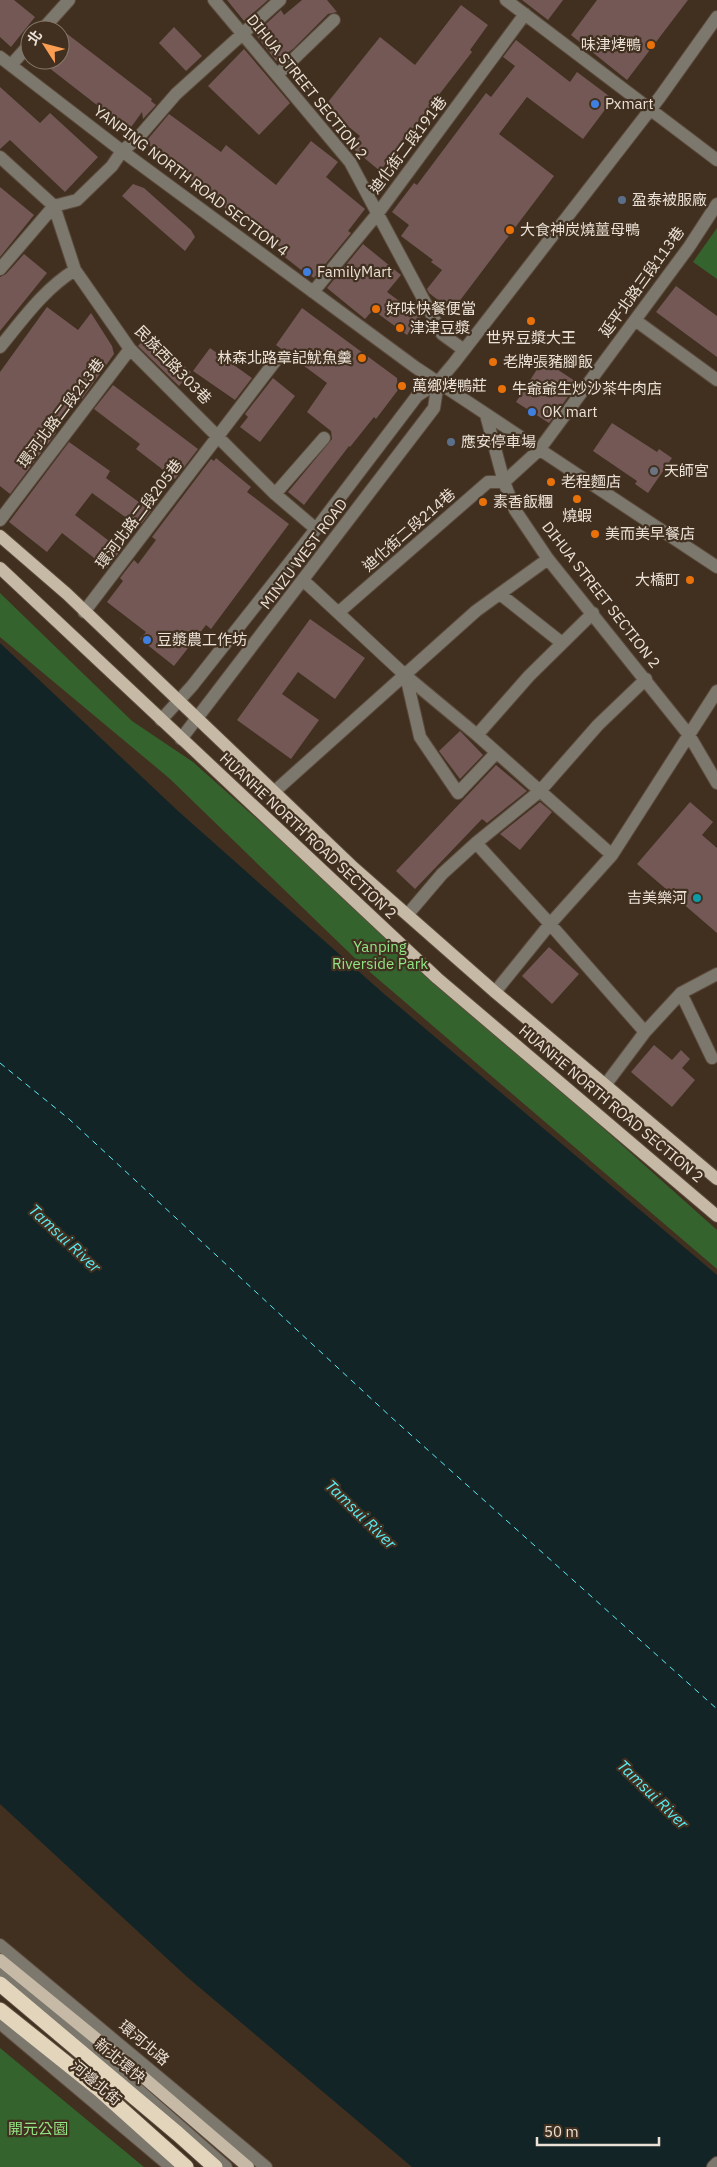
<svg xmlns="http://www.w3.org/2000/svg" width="717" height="2167" viewBox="0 0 717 2167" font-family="'IBM Plex Sans','Noto Sans TC',sans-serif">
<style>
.green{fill:#35632d}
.water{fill:#122426}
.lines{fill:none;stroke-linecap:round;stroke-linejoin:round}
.ferry{stroke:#5aebf4;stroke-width:1;stroke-dasharray:6 5;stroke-linecap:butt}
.building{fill:#735856}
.minor-casing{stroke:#5c4c3d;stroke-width:14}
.major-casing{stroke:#5c4c3d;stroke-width:14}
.highway-casing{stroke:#5c4c3d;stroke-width:17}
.minor{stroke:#7d786e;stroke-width:12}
.major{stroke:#c6baa6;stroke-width:12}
.highway{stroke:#e2d5bc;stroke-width:15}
.food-dot{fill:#e8710a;stroke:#413020;stroke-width:2}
.shop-dot{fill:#3f7fe0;stroke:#413020;stroke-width:2}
.service-dot{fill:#5c6f8a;stroke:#413020;stroke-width:2}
.worship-dot{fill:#6b7280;stroke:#413020;stroke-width:2}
.culture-dot{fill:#0f9aa8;stroke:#413020;stroke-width:2}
.labels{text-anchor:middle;stroke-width:4.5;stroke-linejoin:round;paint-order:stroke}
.poi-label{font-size:15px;fill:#ebe1d6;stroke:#413020;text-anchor:start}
.street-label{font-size:15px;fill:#ebe1d6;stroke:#413020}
.park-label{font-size:15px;fill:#92e584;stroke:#413020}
.water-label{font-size:16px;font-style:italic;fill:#5aebf4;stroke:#413020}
</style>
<rect width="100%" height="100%" fill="#413020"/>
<path class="green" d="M 717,228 L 717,279 L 693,262 Z
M 0,593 L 132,721 L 193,762 L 717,1230 L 717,1269 L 364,967 L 169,778 L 0,637 Z
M 0,2048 L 144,2167 L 0,2167 Z"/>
<path class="water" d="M 0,643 L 178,811 L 383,993 L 717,1275 L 717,2167 L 412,2167 L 186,1976 L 0,1804 Z"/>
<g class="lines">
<path class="ferry" d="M 0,1063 L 69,1119 L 391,1417 L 717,1709"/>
</g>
<path class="building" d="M 0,0 L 14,0 L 35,17 L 11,47 L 0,37 Z
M 227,0 L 268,0 L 244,21 Z
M 302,0 L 327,0 L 337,12 L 328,14 L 293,49 L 276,61 L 255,34 L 281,10 L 284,15 Z
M 522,0 L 563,0 L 548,20 Z
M 597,0 L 688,0 L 627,80 L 571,35 Z
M 461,5 L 488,25 L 470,50 L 472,52 L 380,171 L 351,147 L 360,136 L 324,107 L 380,37 L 415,65 Z
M 174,27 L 202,56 L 186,71 L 159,43 Z
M 66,33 L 152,99 L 151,101 L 156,105 L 143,119 L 142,112 L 129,130 L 39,60 L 60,60 L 60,40 Z
M 516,40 L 570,82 L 577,72 L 613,99 L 583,139 L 527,97 L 499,134 L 554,176 L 452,311 L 429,293 L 427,289 L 442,270 L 431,262 L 433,260 L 401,236 L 409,225 L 392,212 L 414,183 L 417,185 L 486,93 L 491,97 L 515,66 L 503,57 Z
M 244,49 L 290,103 L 259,135 L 208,86 Z
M 0,87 L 40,123 L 50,113 L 98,157 L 65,192 L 10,140 L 0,149 Z
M 169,114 L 221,152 L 226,145 L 276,185 L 311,141 L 338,162 L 326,177 L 365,209 L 348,231 L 351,233 L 314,278 L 311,276 L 310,277 L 277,251 L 280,247 L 242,216 L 240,220 L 149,145 L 148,139 Z
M 133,184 L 144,188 L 191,230 L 195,237 L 185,251 L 122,196 Z
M 0,187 L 34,215 L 0,257 Z
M 363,244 L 401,275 L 387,292 L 421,317 L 407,335 L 373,310 L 365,319 L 327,288 Z
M 24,254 L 47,273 L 0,331 L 0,277 L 6,274 Z
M 676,286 L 717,316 L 717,357 L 656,312 Z
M 47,307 L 78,330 L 91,313 L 112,346 L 114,354 L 82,399 L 79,398 L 53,431 L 56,433 L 10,494 L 0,486 L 0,372 Z
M 302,308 L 397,378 L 398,390 L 376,419 L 374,417 L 350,447 L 349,446 L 304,505 L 288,492 L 332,439 L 331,431 L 307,412 L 327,383 L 276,345 Z
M 148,334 L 191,372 L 179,386 L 138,346 Z
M 210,348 L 252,378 L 235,400 L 193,371 Z
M 543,360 L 578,383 L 549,423 L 516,402 Z
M 273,378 L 295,396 L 260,442 L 240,427 L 248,417 L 245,414 Z
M 113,385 L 198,449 L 175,479 L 136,449 L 140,444 L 94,409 Z
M 612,423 L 657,452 L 659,449 L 672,458 L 648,493 L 635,484 L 637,481 L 593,451 Z
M 69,442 L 110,471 L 106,478 L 151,511 L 139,527 L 92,493 L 75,515 L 121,550 L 107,568 L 62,533 L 47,552 L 9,522 Z
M 216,458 L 251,487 L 247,492 L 289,524 L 211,629 L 206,625 L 174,666 L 140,639 L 146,632 L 107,602 L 123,581 L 120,578 L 134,560 L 138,564 L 156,540 L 152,537 L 211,459 L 214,461 Z
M 310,619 L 365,658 L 335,699 L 298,672 L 282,694 L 319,720 L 291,759 L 237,720 Z
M 460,731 L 483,755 L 460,779 L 439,751 Z
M 496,765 L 527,791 L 487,823 L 482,819 L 415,889 L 396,871 Z
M 540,802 L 552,812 L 520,850 L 500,834 Z
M 690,802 L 713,822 L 702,835 L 717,848 L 717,933 L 637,864 Z
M 549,947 L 579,974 L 552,1004 L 522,976 Z
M 654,1045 L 672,1060 L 681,1050 L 690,1059 L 682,1068 L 695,1080 L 672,1107 L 631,1072 Z"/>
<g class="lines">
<g class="minor-casing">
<path id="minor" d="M 214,0 L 350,162 L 442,334 L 464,350
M 506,0 L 717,160
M 42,30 L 69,0
M 0,57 L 122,151 L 415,367 L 717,567
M 11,65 L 30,44
M 277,75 L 334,20
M 0,157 L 54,206 L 75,270 L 130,349 L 275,494 L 316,529
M 0,269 L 54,206 L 77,200 L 112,166 L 122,151 L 137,139 L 176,94 L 280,0
M 313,292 L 378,213 L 525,14
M 635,320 L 717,380
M 0,347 C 23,319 44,289 75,270
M 486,415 L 504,482 L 515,510 L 548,559 L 689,735 L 717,783
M 275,494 L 324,438
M 0,520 L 130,349
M 304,581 L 406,676 L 477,735 L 612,855
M 500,594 L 562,643
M 84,612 L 276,360
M 339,612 L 488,482 L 504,482 L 539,450 L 689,247 L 717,204
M 406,676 L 420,737 L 458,793 L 496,753
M 161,720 L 192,686 L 316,529 L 417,396 L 438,382 L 454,363 L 660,97 L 717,17
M 477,735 L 529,676 L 593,613
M 181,739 L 434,408 L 438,382
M 275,791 L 476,611 L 548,559
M 408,914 L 442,874 L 476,843
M 495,992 L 550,924 L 612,855 L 717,691
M 681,993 L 712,1058
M 645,1032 L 550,924 L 476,843 L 540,791 L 598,725 L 646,679
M 606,1084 L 645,1032 L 681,993 L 717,974
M 0,1945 L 266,2167
M 0,1973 L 52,2014 L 226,2167
M 0,2023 L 171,2167
M 713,2167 L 717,2163"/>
</g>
<g class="major-casing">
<path id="major" d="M 0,536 L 67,594 L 354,868 L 495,992 L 717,1179
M 0,568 L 437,978 L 717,1216
M 0,1960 L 136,2071 L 248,2167"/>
</g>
<g class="highway-casing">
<path id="highway" d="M 0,1984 L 178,2134 L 215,2167
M 0,2010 L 100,2090 L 186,2167"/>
</g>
<use href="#minor" class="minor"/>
<use href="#major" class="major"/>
<use href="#highway" class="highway"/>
</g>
<g class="food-dot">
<circle cx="651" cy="45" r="5"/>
<circle cx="510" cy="230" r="5"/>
<circle cx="376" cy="309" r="5"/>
<circle cx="531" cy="321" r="5"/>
<circle cx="400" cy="328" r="5"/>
<circle cx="362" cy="358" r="5"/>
<circle cx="493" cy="362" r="5"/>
<circle cx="402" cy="386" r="5"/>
<circle cx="502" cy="389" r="5"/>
<circle cx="551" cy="482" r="5"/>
<circle cx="577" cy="499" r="5"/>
<circle cx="483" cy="502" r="5"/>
<circle cx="595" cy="534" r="5"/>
<circle cx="690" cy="580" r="5"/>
</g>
<g class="shop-dot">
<circle cx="595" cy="104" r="5"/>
<circle cx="307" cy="272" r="5"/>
<circle cx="532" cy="412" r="5"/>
<circle cx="147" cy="640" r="5"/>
</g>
<g class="service-dot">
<circle cx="622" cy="200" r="5"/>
<circle cx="451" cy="442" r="5"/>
</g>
<circle class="worship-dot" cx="654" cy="471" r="5"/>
<circle class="culture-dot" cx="697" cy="898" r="5"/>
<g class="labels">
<g class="poi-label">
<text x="641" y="50" text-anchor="end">味津烤鴨</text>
<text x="605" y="109">Pxmart</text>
<text x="632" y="205">盈泰被服廠</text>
<text x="520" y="235">大食神炭燒薑母鴨</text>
<text x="317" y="277">FamilyMart</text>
<text x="386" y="314">好味快餐便當</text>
<text x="410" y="333">津津豆漿</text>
<text x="531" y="343" text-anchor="middle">世界豆漿大王</text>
<text x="352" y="363" text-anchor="end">林森北路章記魷魚羹</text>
<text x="503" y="367">老牌張豬腳飯</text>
<text x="412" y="391">萬鄉烤鴨莊</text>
<text x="512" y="394">牛爺爺生炒沙茶牛肉店</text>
<text x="542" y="417">OK mart</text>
<text x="461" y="447">應安停車場</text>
<text x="664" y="476">天師宮</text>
<text x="561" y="487">老程麵店</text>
<text x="493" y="507">素香飯糰</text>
<text x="577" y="521" text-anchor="middle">燒蝦</text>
<text x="605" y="539">美而美早餐店</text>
<text x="680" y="585" text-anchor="end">大橋町</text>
<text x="157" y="645">豆漿農工作坊</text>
<text x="687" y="903" text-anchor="end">吉美樂河</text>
</g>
<g class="street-label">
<text transform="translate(307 87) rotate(51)" y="5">DIHUA STREET SECTION 2</text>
<text transform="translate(408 145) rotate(-53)" y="5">迪化街二段191巷</text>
<text transform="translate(191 181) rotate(37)" y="5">YANPING NORTH ROAD SECTION 4</text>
<text transform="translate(642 282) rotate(-54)" y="5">延平北路三段113巷</text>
<text transform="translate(173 365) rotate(46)" y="5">民族西路303巷</text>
<text transform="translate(61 413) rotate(-53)" y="5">環河北路二段213巷</text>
<text transform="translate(139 514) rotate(-53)" y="5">環河北路二段205巷</text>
<text transform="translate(409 530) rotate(-41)" y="5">迪化街二段214巷</text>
<text transform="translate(304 554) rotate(-53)" y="5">MINZU WEST ROAD</text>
<text transform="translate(601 595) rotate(52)" y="5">DIHUA STREET SECTION 2</text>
<text transform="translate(308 836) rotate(43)" y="5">HUANHE NORTH ROAD SECTION 2</text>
<text transform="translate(611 1104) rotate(40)" y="5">HUANHE NORTH ROAD SECTION 2</text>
<text transform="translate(144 2043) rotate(40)" y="5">環河北路</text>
<text transform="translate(120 2061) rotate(40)" y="5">新北環快</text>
<text transform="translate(96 2083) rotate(40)" y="5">河邊北街</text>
</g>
<g class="park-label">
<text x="380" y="952">Yanping<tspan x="380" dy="17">Riverside Park</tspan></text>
<text x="38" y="2134">開元公園</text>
</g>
<g class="water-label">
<text transform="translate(65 1238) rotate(43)" y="6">Tamsui River</text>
<text transform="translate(361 1514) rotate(44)" y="6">Tamsui River</text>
<text transform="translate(653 1794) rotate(44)" y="6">Tamsui River</text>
</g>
</g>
<g transform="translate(45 45) rotate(306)"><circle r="24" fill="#413020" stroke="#857769"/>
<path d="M0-4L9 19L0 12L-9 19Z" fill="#fb9e51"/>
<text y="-8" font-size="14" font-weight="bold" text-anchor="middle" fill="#ebe1d6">北</text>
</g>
<path d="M537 2137v8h122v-8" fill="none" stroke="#ebe1d6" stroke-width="2.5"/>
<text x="544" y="2137" font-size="15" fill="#ebe1d6" stroke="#413020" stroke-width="4" paint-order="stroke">50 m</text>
</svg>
